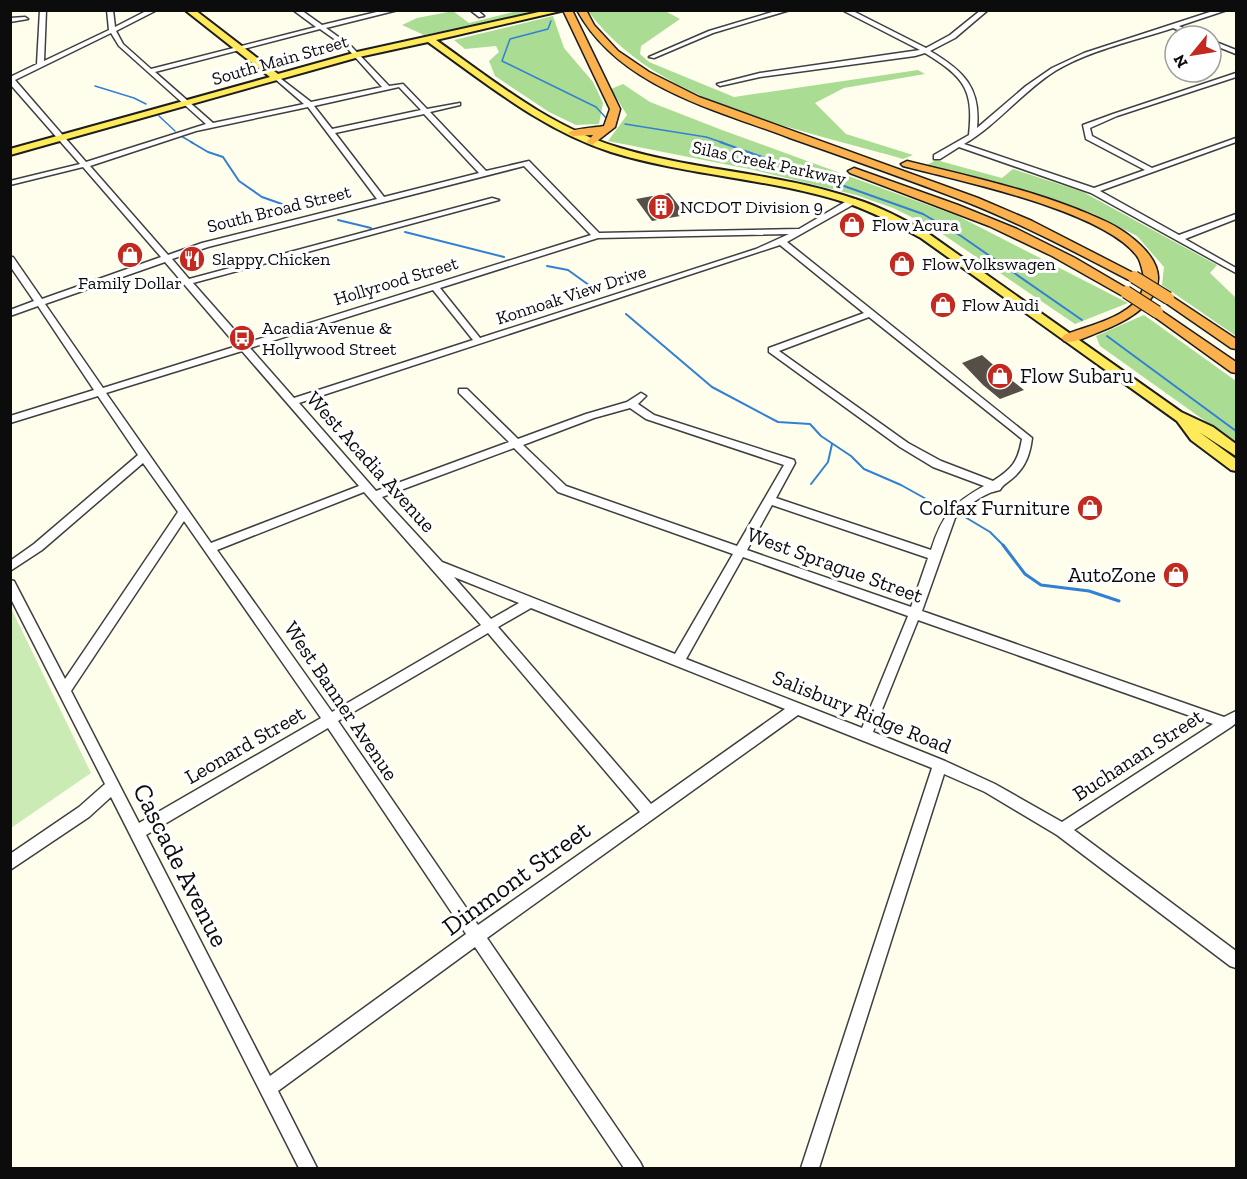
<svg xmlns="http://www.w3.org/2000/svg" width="1247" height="1179" viewBox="0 0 1247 1179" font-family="'Zilla Slab',serif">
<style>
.green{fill:#caebb4}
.forest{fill:#abdc93}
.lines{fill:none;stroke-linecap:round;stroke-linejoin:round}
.stream-far2{stroke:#3280d3;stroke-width:1.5}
.stream-far1{stroke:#3280d3;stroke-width:2}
.stream{stroke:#3280d3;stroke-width:3}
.building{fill:#564f48}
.minor-casing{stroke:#3f3f3f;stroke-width:3}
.major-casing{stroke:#1d1d1d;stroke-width:4}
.highway-casing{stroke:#1d1d1d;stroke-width:3}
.minor{fill:#fff;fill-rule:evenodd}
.major{fill:#ffea5c;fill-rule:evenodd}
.highway{fill:#fbb14e;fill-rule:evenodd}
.highway-bridge-casing{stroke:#1d1d1d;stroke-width:14;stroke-linecap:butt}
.highway-bridge{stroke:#fbb14e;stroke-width:12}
.labels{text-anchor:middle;stroke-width:6;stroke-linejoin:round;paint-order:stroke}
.far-street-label{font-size:18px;fill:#0c0c0c;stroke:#fff}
.far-poi-label{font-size:18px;fill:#0c0c0c;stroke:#fff;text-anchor:start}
.poi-label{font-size:21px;fill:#0c0c0c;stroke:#fff;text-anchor:end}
.street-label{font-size:21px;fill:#0c0c0c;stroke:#fff}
.near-street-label{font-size:26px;fill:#0c0c0c;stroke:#fff}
</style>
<rect width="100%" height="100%" fill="#fffeec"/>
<path class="green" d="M 11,608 L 91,773 L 11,828 L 10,828 Z"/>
<path class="forest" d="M 453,11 L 469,23 L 517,11 L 543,11 L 424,35 L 402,25 L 417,18 Z
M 588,11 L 665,11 L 680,19 L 641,46 L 640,54 L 649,62 L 734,97 L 918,70 L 925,74 L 844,88 L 815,103 L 846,134 L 913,155 L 903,159 C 798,128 656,104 588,11 Z
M 553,16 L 564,48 L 593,82 L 603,103 L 599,124 L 576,125 L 549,112 L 495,76 L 489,61 L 499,52 L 496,46 L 465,49 L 454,40 Z
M 623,84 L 650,102 L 722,130 L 958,216 L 1128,303 L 1075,324 L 932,227 L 893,208 L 856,195 L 754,170 L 608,141 L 627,115 L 611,89 Z
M 936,160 L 1002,178 L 1013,169 L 1083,192 L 1217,265 L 1210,273 L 1236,298 L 1236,336 L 1162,285 L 1164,267 L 1137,236 L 1092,213 L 927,165 Z
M 1144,315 L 1236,381 L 1236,443 L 1100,346 L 1096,336 Z"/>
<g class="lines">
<path class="stream-far2" d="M 551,21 L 548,29 L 510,39 L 502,61 L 596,107 L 608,120
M 95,86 L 134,98 L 146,104
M 159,116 L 175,131
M 625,124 L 706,137 L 724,143
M 181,136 L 193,143"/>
<path class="stream-far1" d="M 191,142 L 208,152 L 223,157 L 239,181 L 262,197 L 299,210
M 720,142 L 923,214 L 961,236 L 1082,320
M 338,220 L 371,228
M 405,232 L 504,257
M 547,266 L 568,270 L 593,288
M 626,314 L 712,387 L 778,422 L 810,424 L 821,436 L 851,456 L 864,469 L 901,485 L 937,505
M 1107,336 L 1236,431
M 811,484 L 828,462 L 832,444
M 965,517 L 990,532 L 1004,546"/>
<path class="stream" d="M 1003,545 L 1025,574 L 1041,585 L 1089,591 L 1119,601"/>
</g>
<path class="building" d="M 669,193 L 686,215 L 652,221 L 636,199 Z
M 982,355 L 999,370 L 1024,390 L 1000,399 L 983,385 L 962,363 Z"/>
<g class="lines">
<g class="minor-casing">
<path id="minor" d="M 40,10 L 46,10 L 44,61 L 109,30 L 107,10 L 113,10 L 115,27 L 148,10 L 157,10 L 116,31 L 123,44 L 151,69 L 316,27 L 293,10 L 301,10 L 322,25 L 385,10 L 398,10 L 326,28 L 351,46 L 389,86 L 403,84 L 427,109 L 460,103 L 460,105 L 430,112 L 486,171 L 529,161 L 599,233 L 799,229 L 850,199 L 856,199 L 856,203 L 787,242 L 1032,438 C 1030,454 1026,466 1014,477 C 1009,482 1003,484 1000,490 C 983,493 967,506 955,518 L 922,611 L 1224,717 L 1236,711 L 1236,723 L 1231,727 L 1074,830 L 1236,951 L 1236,968 L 1230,966 L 1057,835 L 985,792 L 944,774 L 819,1168 L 801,1168 L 932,768 L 798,715 L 487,938 L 640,1162 L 643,1168 L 624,1168 L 475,947 L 278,1091 L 317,1168 L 299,1168 L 111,797 L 89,817 L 10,870 L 10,854 L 79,807 L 105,784 L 10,597 L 10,580 L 14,581 L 65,679 L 178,512 L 143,463 L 42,550 L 10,571 L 10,561 L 34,544 L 138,455 L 98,396 L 10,423 L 10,416 L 94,390 L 38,306 L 10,316 L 10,310 L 34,301 L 10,266 L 10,257 L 13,257 L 42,299 L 161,257 L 83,167 L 10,185 L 10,181 L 80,164 L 10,84 L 10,77 L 37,64 ZM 320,29 L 347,48 L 382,87 L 311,102 L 276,75 L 274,76 L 274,78 L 304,104 L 213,123 L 155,72 ZM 111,33 L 119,46 L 206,124 L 86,162 L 15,80 ZM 399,87 L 421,110 L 332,129 L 314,106 ZM 308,107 L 377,199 L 202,243 L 168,255 L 90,166 L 196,131 ZM 424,114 L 479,173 L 384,197 L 335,133 ZM 524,166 L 591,235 L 246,343 L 193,283 L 499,200 L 492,198 L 189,279 L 172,259 L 208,247 ZM 789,234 L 756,249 L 480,338 L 440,288 L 598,238 ZM 780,245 L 864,313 L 769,348 L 769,352 L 900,447 L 933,467 L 984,486 C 952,504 942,515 931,550 L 776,498 L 795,463 L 794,460 L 654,415 L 638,404 L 646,396 L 641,393 L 627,402 L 586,414 L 518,439 L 467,389 L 459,389 L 459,393 L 509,442 L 376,491 L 299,403 ZM 165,262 L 237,346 L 103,388 L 45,304 ZM 433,290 L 473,340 L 294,398 L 250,348 ZM 869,317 L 1022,439 C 1018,462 1012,469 993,481 L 941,461 L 908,443 L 779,351 ZM 242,351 L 359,486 L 211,543 L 106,393 ZM 630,408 L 646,419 L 784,465 L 737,546 L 566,486 L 523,445 L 594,418 ZM 514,448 L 558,492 L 733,554 L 675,654 L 442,562 L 382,497 ZM 364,492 L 481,625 L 332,712 L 217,550 ZM 772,505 L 928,558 L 911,607 L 747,550 ZM 184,521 L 321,718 L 139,823 L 71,691 ZM 743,557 L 908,616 L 862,728 L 686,659 ZM 454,577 L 519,603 L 491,619 ZM 531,608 L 785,709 L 651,804 L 498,627 ZM 918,620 L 1213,724 L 1062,822 L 995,784 L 945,761 L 873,732 ZM 488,633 L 640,812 L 478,925 L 338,721 ZM 328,728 L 466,934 L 270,1076 L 146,835 Z
M 470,10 L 477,10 L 484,16 L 479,17 Z
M 779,10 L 790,10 L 713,33 L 654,58 L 649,57 L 709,31 Z
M 842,10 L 851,10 L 926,48 L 950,35 L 981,10 L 988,10 L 955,38 L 930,51 C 964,71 981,88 977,128 L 1026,86 L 1052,68 L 1084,53 L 1216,10 L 1227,10 L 1179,26 L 1200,36 L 1192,36 L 1173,28 C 1134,41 1090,50 1055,71 C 1022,92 998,124 964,144 L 1094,188 L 1145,170 L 1086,139 L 1083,125 L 1113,114 L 1236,73 L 1236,77 L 1117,116 L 1090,128 L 1092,136 L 1152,168 L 1236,138 L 1236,142 L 1100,191 L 1179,235 L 1236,214 L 1236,219 L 1185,239 L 1236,268 L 1236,273 L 1091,193 L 959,147 L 940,159 L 934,159 L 934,155 L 969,135 C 974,89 964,77 925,53 L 915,56 L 760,77 L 720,86 L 717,84 L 760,73 L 920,50 Z
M 10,18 L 25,17 L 28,19 L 10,22 Z
M 1211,40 L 1236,50 L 1236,54 L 1211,44 Z"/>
</g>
<g class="major-casing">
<path id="major" d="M 185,10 L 195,10 L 278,74 L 357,52 L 548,10 L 565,10 L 436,40 C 494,81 551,128 620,148 C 697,171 779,173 855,199 C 881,207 905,220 929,234 L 1181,412 L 1213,427 L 1236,444 L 1236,456 L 1199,432 L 1236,459 L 1236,471 L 1231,470 L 1191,440 L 1177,421 L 921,238 C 897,225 873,212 847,203 C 770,178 688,176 611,152 C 542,130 486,83 428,42 L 359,57 L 10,155 L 10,149 L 270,77 Z"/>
</g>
<g class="highway-casing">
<path id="highway" d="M 563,10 L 572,10 L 620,109 L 615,127 L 592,145 L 587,142 L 593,135 L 573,136 L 568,133 C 575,128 593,128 604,126 L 610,109 Z
M 577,10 L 586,10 L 594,25 L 618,51 L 649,72 L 699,97 L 978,198 L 1032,221 L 1141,277 L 1134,281 L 1129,280 C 1077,253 1024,225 969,203 C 910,180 850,159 790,138 C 714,109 619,87 577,10 Z
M 907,161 C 963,175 1020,187 1074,208 C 1091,215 1111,222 1127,234 C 1186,277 1152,312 1099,332 C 1088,336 1075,344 1064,341 L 1062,338 L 1064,335 C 1087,326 1122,319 1138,299 C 1143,292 1146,281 1143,273 C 1142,268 1140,260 1137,256 C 1102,210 960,181 903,166 L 901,164 Z
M 854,168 L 958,205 L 1017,229 L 1075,258 L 1133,292 L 1131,295 L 1121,295 L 1052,256 L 989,226 L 850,173 L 848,171 Z
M 1168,294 L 1236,339 L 1236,349 L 1231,348 L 1163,301 L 1161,298 L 1163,295 Z
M 1157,308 L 1236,362 L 1236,373 L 1231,372 L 1152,315 L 1150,312 L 1152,309 Z"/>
</g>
<use href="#minor" class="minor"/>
<use href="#major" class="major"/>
<use href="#highway" class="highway"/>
<g class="highway-bridge-casing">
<path id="highway-bridge" d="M 1134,277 L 1168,298
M 1126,292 L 1157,312"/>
</g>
<use href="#highway-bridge" class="highway-bridge"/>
</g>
<defs>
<g id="building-disc" transform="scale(1.35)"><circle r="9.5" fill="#c22a1f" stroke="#fff"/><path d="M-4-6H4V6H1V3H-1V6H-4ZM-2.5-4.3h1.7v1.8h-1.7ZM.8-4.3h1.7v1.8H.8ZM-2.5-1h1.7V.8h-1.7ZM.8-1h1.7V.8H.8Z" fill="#fff"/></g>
<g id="shop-disc" transform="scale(1.35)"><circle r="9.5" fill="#c22a1f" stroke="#fff"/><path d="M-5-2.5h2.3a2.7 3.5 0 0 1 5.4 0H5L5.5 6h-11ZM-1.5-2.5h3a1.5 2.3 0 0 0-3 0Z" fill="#fff"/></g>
<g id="restaurant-disc" transform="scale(1.35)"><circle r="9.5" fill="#c22a1f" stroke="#fff"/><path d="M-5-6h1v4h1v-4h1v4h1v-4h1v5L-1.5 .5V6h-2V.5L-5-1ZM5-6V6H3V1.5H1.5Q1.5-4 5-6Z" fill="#fff"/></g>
<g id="bus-disc" transform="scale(1.35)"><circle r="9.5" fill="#c22a1f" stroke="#fff"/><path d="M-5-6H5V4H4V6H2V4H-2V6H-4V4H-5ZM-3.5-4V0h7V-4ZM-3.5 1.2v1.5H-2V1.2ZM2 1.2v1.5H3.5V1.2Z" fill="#fff"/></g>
</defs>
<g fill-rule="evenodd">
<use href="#building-disc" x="661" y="207"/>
<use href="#shop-disc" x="852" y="225"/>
<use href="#shop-disc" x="130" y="255"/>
<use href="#restaurant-disc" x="192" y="259"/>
<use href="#shop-disc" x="902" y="264"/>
<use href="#shop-disc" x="943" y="305"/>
<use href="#bus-disc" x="242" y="338"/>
<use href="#shop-disc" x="1000" y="376"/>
<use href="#shop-disc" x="1090" y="508"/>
<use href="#shop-disc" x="1176" y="575"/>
</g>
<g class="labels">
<g class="far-street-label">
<text transform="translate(280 60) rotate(-16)" y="6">South Main Street</text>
<text transform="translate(769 163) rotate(12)" y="6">Silas Creek Parkway</text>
<text transform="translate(279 209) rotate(-14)" y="6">South Broad Street</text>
<text transform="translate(396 281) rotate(-17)" y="6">Hollyrood Street</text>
<text transform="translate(571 295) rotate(-18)" y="6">Konnoak View Drive</text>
</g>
<g class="far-poi-label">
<text x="680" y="213">NCDOT Division 9</text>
<text x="872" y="231">Flow Acura</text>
<text x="212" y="265">Slappy Chicken</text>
<text x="922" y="270">Flow Volkswagen</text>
<text x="130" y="289" text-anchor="middle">Family Dollar</text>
<text x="962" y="311">Flow Audi</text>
<text x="262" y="334">Acadia Avenue &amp;<tspan x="262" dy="21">Hollywood Street</tspan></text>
</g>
<g class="poi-label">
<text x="1020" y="383" text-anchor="start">Flow Subaru</text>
<text x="1070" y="515">Colfax Furniture</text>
<text x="1156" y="582">AutoZone</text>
</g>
<g class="street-label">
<text transform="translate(371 462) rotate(48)" y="7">West Acadia Avenue</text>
<text transform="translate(835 565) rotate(20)" y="7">West Sprague Street</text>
<text transform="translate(341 701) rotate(56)" y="7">West Banner Avenue</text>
<text transform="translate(862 712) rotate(22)" y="7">Salisbury Ridge Road</text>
<text transform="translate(245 745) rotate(-30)" y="7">Leonard Street</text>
<text transform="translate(1138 755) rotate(-33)" y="7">Buchanan Street</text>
</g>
<g class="near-street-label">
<text transform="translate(181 865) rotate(63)" y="9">Cascade Avenue</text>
<text transform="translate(516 878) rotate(-36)" y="9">Dinmont Street</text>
</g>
</g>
<rect width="1247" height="1179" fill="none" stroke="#0c0c0c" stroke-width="24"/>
<g transform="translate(1193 54) rotate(240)"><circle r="28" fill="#ffffff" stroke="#9e9e9e" stroke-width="1.5"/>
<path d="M0-4.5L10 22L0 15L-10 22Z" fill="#c22a1f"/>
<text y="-9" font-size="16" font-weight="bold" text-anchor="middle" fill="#0c0c0c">N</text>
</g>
</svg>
